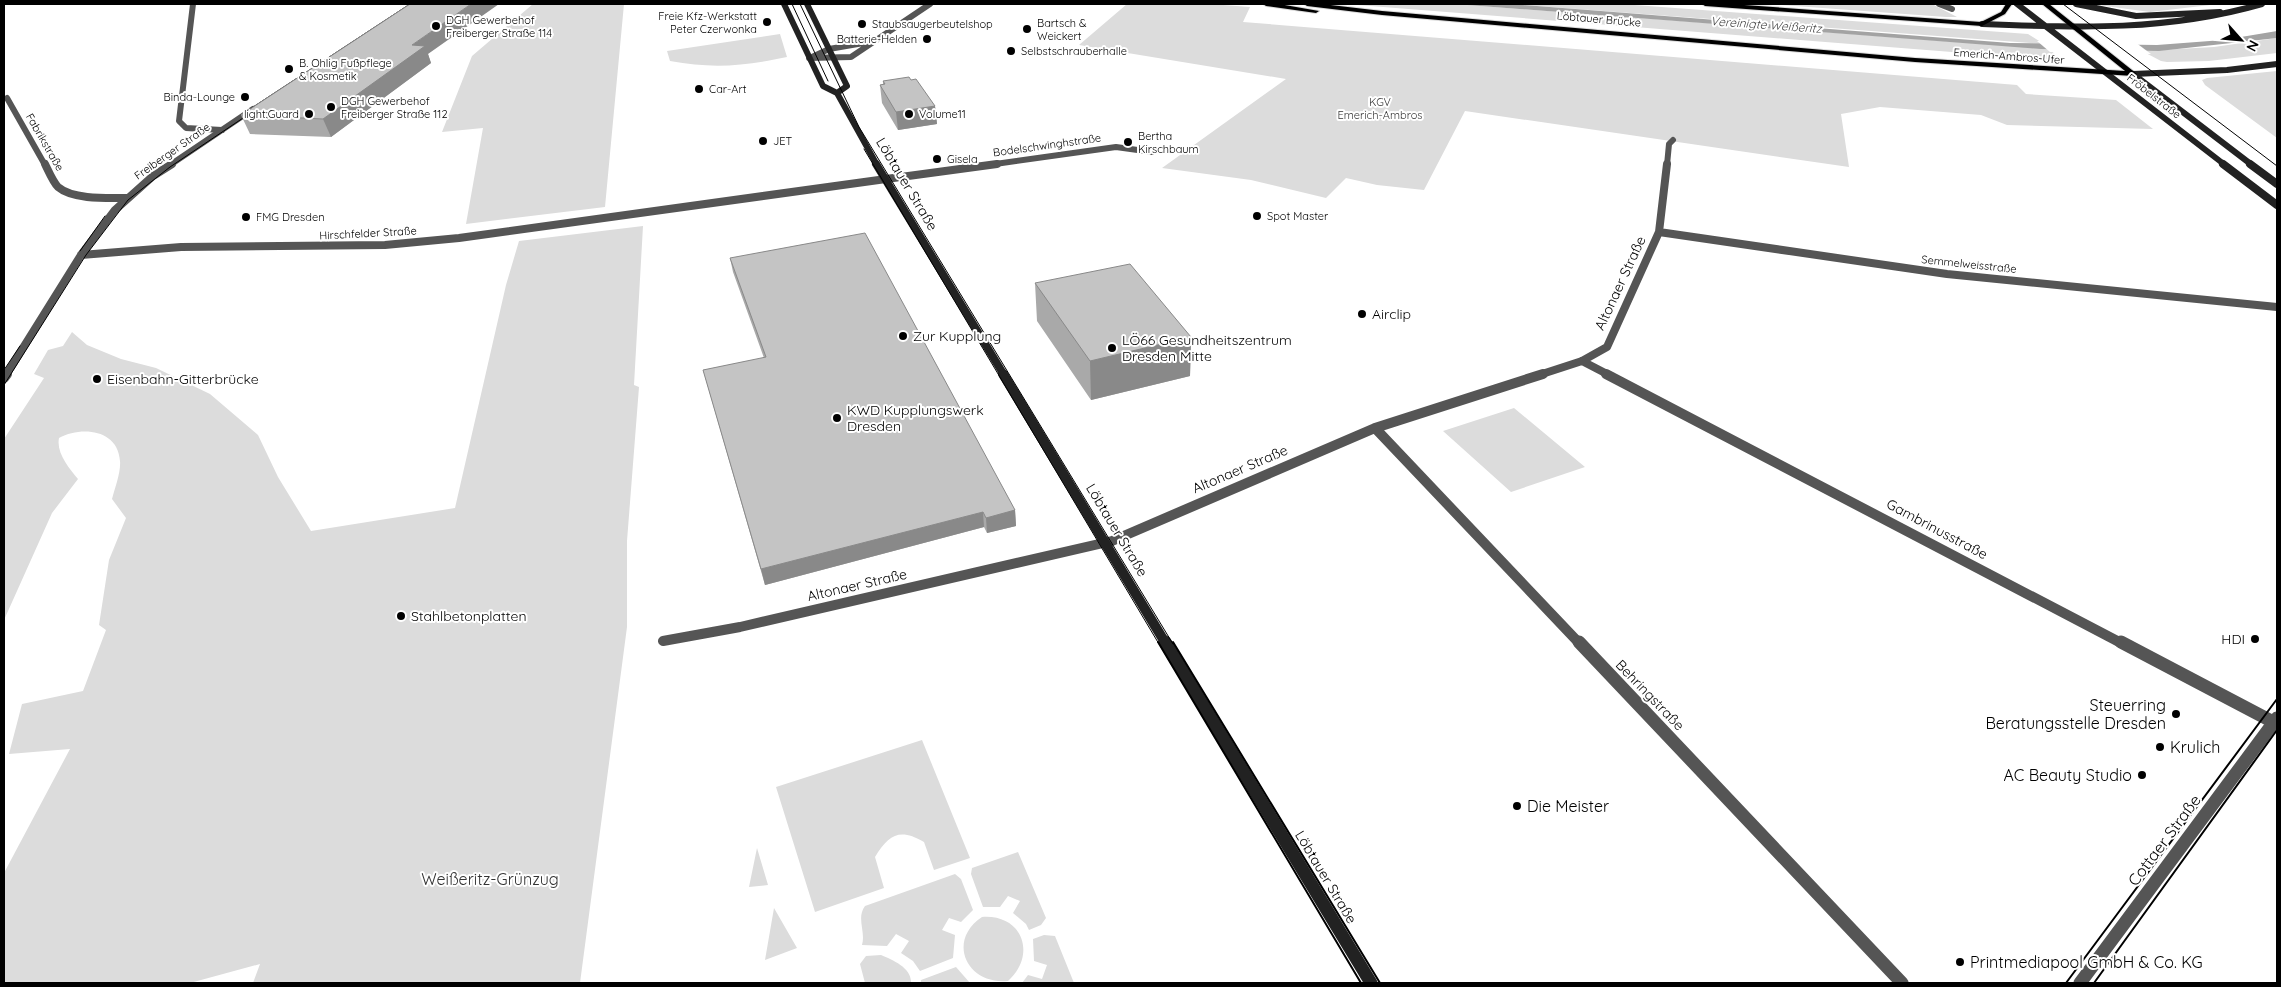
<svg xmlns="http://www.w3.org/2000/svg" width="2281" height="987" viewBox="0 0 2281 987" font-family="Quicksand,sans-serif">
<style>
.green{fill:#dcdcdc}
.water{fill:#a3a3a3}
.pier{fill:#fff}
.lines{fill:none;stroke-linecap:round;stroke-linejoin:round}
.primary-casing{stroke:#dbdbdb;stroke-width:2}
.minor-far3{stroke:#555;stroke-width:6}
.minor-far2{stroke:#555;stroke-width:8}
.minor-far1{stroke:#555;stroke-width:10}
.minor{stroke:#555;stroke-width:13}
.tertiary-far2{stroke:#555;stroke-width:6}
.tertiary-far1{stroke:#555;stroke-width:8}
.tertiary{stroke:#555;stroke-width:10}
.secondary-far3{stroke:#222;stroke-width:6}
.secondary-far2{stroke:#222;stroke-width:8}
.secondary-far1{stroke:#222;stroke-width:10}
.secondary{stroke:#222;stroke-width:13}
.primary{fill:#000;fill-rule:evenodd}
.tram-far1{stroke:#000;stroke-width:1}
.tram{stroke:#000;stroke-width:2}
.wall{fill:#a9a9a9}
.shaded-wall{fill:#898989}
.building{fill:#c4c4c4;stroke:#898989}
.poi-dot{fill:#000;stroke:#fff;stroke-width:2}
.labels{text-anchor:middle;stroke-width:4;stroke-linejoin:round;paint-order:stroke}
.far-poi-label{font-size:11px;fill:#000;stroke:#fff;text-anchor:start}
.far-street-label{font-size:11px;fill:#000;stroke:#fff}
.far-park-label{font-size:11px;fill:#333;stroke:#fff}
.far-water-label{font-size:12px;font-style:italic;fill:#444;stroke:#fff}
.street-label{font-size:14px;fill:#000;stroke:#fff}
.poi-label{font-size:14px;fill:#000;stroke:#fff;text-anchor:start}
.near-poi-label{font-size:16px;fill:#000;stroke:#fff;text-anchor:start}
.near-street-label{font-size:16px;fill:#000;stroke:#fff}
.near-park-label{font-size:16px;fill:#333;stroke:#fff}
</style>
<rect width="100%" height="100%" fill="#fff"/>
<path class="green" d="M 533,4 L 624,4 L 605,207 L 466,224 L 483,128 L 442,132 L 472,56 Z
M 1127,4 L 1210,4 L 1250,7 L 1243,22 L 2017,85 L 2026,94 L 2116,100 L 2153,129 L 2007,125 L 1981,115 L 1880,107 L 1841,114 L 1849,167 L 1465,111 L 1424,190 L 1377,185 L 1346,178 L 1326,198 L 1251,180 L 1162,168 L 1286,79 L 1079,45 Z
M 1345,4 L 1454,4 L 2050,49 L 2059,59 L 2041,59 Z
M 1510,4 L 1621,4 L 2028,34 L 2044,44 Z
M 1766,4 L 1932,4 L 1957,17 L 1946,17 Z
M 2090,4 L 2219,4 L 2150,12 Z
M 780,34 L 787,57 C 745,66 713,69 670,61 L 667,51 Z
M 2277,38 L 2277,53 L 2209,61 L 2167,62 L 2161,61 L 2142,51 L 2214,47 Z
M 2277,71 L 2277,138 L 2205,85 L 2202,80 L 2207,78 Z
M 643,226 L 634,385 L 639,387 L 627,541 L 627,627 L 580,983 L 253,983 L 260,964 L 190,983 L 4,983 L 4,873 L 70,749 L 9,754 L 22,704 L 83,691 L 106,630 L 99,625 L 109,560 L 126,518 L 112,499 C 115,488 121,472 120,461 C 118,429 81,426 59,438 C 56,453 69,468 78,479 L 52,513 L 4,620 L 4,439 L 44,378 L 34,374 L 48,350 L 63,346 L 72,332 L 87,345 L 121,359 L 156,368 L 210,394 L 258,435 L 278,477 L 311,531 L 455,508 L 506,285 L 519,241 Z
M 1514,408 L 1585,467 L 1511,492 L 1443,431 Z
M 922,740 L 970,858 L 934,870 L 924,842 C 900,828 889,834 875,857 L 884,888 L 815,912 L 776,787 Z
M 757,848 L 768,885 L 749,887 Z
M 1018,852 L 1046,918 L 1041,925 L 1029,930 L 1026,924 L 1013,913 L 1020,901 L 1008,896 L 1000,907 L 983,907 L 971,874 L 972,868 Z
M 955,874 L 961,879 L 973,910 L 961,922 L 949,918 L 942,930 L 955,935 L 953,958 L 920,971 L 913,961 L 901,953 L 909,941 L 896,934 L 887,946 L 862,945 C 866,932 856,918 865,906 Z
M 774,908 L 797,948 L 765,960 Z
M 982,917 C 1023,914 1037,955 1008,981 C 967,985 946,941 982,917 Z
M 1044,935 L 1055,936 L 1074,983 L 1022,983 L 1028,975 L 1042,979 L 1047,965 L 1034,961 L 1033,939 Z
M 881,955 C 893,960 912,968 911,983 L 865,983 L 860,964 L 866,956 Z
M 956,967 L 970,983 L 921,983 L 921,980 Z"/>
<path class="water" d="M 1454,4 L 1510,4 L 2010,43 L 2157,45 L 2223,40 L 2277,31 L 2277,38 L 2159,51 L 2041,49 Z"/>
<path class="pier" d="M 2037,41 L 2135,42 L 2151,54 L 2050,52 Z"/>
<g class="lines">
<g class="primary-casing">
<path id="primary" d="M 1263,4 L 1279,4 L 1319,11 L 1316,13 L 1266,6 Z
M 1304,4 L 1322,4 L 1382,11 L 1915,58 L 2125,71 L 2042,4 L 2049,4 L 2137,74 L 2133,76 L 1915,62 L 1382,15 L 1307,6 Z
M 1702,4 L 1730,4 L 1981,22 L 2001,12 L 2006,4 L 2012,4 L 2005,14 L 1982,26 L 1705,6 Z"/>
</g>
<path class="minor-far3" d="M 193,4 L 179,121 L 186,128 L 222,130
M 1939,4 L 1952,9
M 7,98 L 45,165
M 988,165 L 1116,147 L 1152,152
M 1667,165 L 1669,144 L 1673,140"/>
<path class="minor-far2" d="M 45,164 C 48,170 53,182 58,187 C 73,200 109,198 127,198
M 886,179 L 997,164
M 1659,232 L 1947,274 L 2277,307
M 1582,361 L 1609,375
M 1539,375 L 1582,361 L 1607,347 L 1659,232 L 1667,164"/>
<path class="minor-far1" d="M 1606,374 L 2123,644
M 1375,428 L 1580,644
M 663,641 L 740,627 L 1112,541 L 1375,428 L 1543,374"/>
<path class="minor" d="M 1579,642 L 1902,983
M 2121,642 L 2277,724
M 2080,983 L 2277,718"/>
<path class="tertiary-far2" d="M 812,57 L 829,49 L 875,41
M 809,58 L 851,57 L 930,4
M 170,165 L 253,109"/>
<path class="tertiary-far1" d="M 81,255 L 181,247 L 385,245 L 459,238 L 886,179
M 6,375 L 81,255 L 115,210 L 153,176 L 172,164"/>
<path class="tertiary" d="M 4,378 L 7,374"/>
<path class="secondary-far3" d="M 784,4 L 823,86 L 837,93 L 877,165
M 807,4 L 847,86 L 837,93
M 2017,4 L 2225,165
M 2076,4 L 2136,16 L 2220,12
M 1982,24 C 2079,28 2168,31 2262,4
M 2133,74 L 2252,165
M 2133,74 L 2227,70 L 2277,64"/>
<path class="secondary-far2" d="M 876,164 L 1004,375
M 2223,164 L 2277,205
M 2250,164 L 2277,184"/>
<path class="secondary-far1" d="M 1003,374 L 1166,644"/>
<path class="secondary" d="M 1165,642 L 1371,983"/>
<use href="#primary" class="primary"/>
<path class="tram-far1" d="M 792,4 L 828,81
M 800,4 L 859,127 L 1173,644
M 2063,4 L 2277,166
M 247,111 L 410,4
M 864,149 L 1159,644
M 80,251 L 105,216
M 4,370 L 20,346
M 4,385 L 86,255 L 128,200 L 170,167 L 255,110"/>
<path class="tram" d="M 1158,642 L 1361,983
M 1173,642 L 1380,983
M 2066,983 L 2277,699
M 2094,983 L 2277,730"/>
</g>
<path class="wall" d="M 428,54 L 431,63 L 331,137 L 250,134 L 241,115 Z
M 911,80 L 935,106 L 937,124 L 898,130 L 882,103 L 880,85 L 883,84 L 883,81 Z
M 730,258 L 1015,510 L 1016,526 L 987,533 L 984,527 L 765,585 L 703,370 L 764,358 L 733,272 Z
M 1035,283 L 1191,337 L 1190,376 L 1091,400 L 1037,321 Z"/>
<path class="shaded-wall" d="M 471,4 L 499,4 L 428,54 L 431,63 L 331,137 L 323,119 L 412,45 Z
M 935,106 L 937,124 L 898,130 L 896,112 Z
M 1191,337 L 1190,376 L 1091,400 L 1090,361 Z
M 1015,510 L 1016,526 L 987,533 L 986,518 Z
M 983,512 L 984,527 L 765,585 L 761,569 Z"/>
<path class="building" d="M 410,4 L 471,4 L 412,45 L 425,46 L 323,119 L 241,115 Z
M 909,77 L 911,80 L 916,79 L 935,106 L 896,112 L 880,85 L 885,84 L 883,81 Z
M 865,233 L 1015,510 L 986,518 L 983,512 L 761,569 L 703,370 L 766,357 L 730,258 Z
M 1130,264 L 1191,337 L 1090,361 L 1035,283 Z"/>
<g class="poi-dot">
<circle cx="767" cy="22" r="5"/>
<circle cx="862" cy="24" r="5"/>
<circle cx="436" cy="26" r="5"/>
<circle cx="1027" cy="29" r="5"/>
<circle cx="927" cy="39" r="5"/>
<circle cx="1011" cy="51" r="5"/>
<circle cx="289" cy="69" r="5"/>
<circle cx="699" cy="89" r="5"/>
<circle cx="245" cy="97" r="5"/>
<circle cx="331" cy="107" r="5"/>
<circle cx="309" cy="114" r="5"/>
<circle cx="909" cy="114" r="5"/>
<circle cx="763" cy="141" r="5"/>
<circle cx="1128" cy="142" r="5"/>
<circle cx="937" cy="159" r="5"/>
<circle cx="1257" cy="216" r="5"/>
<circle cx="246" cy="217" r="5"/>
<circle cx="1362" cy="314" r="5"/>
<circle cx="903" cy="336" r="5"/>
<circle cx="1112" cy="348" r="5"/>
<circle cx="97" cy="379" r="5"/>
<circle cx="837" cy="418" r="5"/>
<circle cx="401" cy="616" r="5"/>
<circle cx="2255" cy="639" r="5"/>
<circle cx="2176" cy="714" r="5"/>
<circle cx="2160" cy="747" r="5"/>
<circle cx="2142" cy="775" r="5"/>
<circle cx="1517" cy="806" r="5"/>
<circle cx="1960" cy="962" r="5"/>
</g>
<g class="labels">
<g class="far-poi-label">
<text x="757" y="20" text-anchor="end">Freie Kfz-Werkstatt<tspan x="757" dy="13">Peter Czerwonka</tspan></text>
<text x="446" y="24">DGH Gewerbehof<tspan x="446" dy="13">Freiberger Straße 114</tspan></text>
<text x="1037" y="27">Bartsch &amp;<tspan x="1037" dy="13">Weickert</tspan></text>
<text x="872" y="28">Staubsaugerbeutelshop</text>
<text x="917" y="43" text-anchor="end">Batterie-Helden</text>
<text x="1021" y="55">Selbstschrauberhalle</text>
<text x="299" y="67">B. Ohlig Fußpflege<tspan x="299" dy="13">&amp; Kosmetik</tspan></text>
<text x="709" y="93">Car-Art</text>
<text x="235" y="101" text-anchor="end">Binda-Lounge</text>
<text x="341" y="105">DGH Gewerbehof<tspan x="341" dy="13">Freiberger Straße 112</tspan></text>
<text x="299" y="118" text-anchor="end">light:Guard</text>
<text x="919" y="118">Volume11</text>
<text x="1138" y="140">Bertha<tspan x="1138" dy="13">Kirschbaum</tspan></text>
<text x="773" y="145">JET</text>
<text x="947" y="163">Gisela</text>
<text x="1267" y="220">Spot Master</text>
<text x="256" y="221">FMG Dresden</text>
</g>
<g class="far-street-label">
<text transform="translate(1599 19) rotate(5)" y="4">Löbtauer Brücke</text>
<text transform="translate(2009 56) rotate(4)" y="4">Emerich-Ambros-Ufer</text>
<text transform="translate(2154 96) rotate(38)" y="4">Fröbelstraße</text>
<text transform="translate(45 142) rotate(60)" y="4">Fabrikstraße</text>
<text transform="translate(1047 145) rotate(-8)" y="4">Bodelschwinghstraße</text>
<text transform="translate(172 151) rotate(-35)" y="4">Freiberger Straße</text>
<text transform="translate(368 233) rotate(-3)" y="4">Hirschfelder Straße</text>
<text transform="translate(1969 264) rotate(6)" y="4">Semmelweisstraße</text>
</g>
<g class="far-park-label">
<text x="1380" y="106">KGV<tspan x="1380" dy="13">Emerich-Ambros</tspan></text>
</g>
<g class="far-water-label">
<text transform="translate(1766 25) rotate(4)" y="4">Vereinigte Weißeritz</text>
</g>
<g class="street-label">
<text transform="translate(907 184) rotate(59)" y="5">Löbtauer Straße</text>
<text transform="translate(1620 283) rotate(-65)" y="5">Altonaer Straße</text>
<text transform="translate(1240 469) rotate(-23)" y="5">Altonaer Straße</text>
<text transform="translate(1937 529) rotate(28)" y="5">Gambrinusstraße</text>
<text transform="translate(1117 530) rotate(59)" y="5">Löbtauer Straße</text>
<text transform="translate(857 585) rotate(-13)" y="5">Altonaer Straße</text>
<text transform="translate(1650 695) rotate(46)" y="5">Behringstraße</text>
<text transform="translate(1326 877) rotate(59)" y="5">Löbtauer Straße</text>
</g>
<g class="poi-label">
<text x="1372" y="319">Airclip</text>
<text x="913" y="341">Zur Kupplung</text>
<text x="1122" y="345">LÖ66 Gesundheitszentrum<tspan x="1122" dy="16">Dresden Mitte</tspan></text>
<text x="107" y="384">Eisenbahn-Gitterbrücke</text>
<text x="847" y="415">KWD Kupplungswerk<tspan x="847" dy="16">Dresden</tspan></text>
<text x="411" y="621">Stahlbetonplatten</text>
<text x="2245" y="644" text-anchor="end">HDI</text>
</g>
<g class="near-poi-label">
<text x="2166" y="711" text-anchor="end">Steuerring<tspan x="2166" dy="18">Beratungsstelle Dresden</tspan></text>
<text x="2170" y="753">Krulich</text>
<text x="2132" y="781" text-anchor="end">AC Beauty Studio</text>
<text x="1527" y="812">Die Meister</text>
<text x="1970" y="968">Printmediapool GmbH &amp; Co. KG</text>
</g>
<g class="near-street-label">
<text transform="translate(2164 840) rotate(-53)" y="6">Cottaer Straße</text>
</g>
<g class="near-park-label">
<text x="490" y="885">Weißeritz-Grünzug</text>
</g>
</g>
<rect width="2281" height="987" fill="none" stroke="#000000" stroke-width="10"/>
<g transform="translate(2241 40) rotate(117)" stroke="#ffffff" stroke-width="4" paint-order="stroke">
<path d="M0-4L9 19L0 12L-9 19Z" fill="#000000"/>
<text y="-8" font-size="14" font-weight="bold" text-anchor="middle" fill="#000000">N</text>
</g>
</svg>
